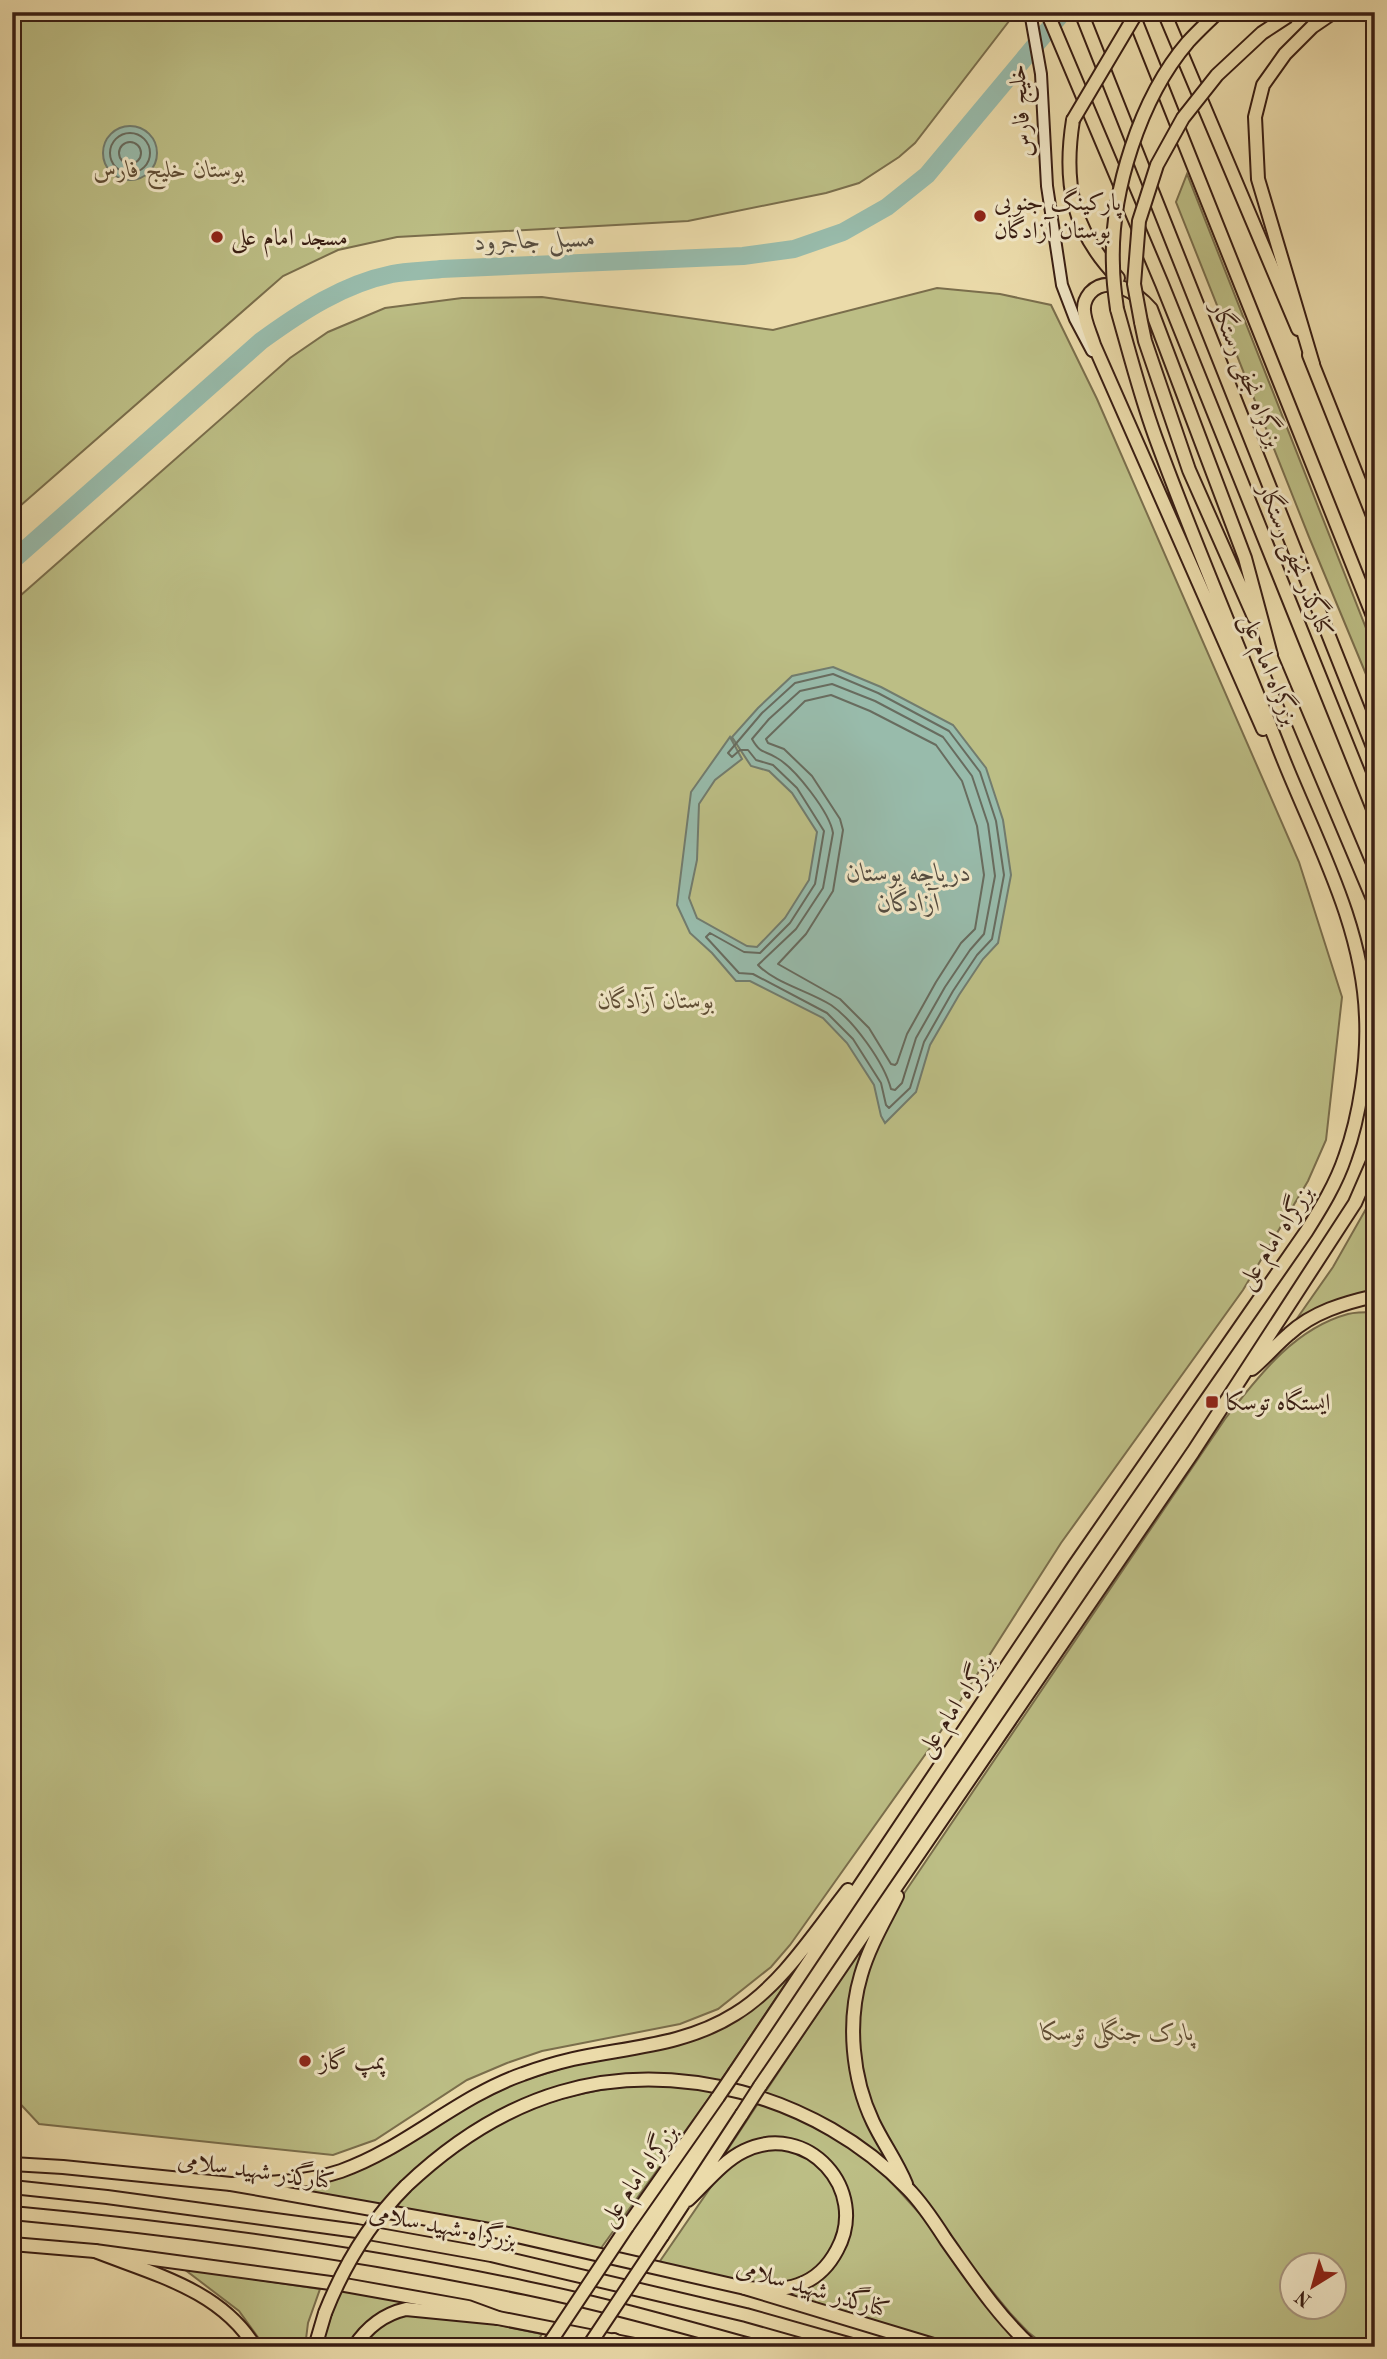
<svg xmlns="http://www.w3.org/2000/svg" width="1387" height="2359" viewBox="0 0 1387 2359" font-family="'Old Standard TT',Amiri,serif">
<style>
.green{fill:#bcbe85;stroke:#7a6e4c;stroke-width:2;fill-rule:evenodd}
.water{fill:#98bbab;stroke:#727c6e;stroke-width:2}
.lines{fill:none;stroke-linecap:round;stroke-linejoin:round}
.shore{stroke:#686c5f;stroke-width:2}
.river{stroke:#98bbab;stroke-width:18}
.secondary-casing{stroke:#391e13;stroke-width:14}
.primary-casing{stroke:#391e13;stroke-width:16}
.trunk-casing{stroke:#391e13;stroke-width:16}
.secondary{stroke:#f2e8c8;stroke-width:10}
.primary{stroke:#ebdbaa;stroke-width:12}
.trunk{stroke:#ebdbaa;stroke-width:12}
.trunk-bridge-casing{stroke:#391e13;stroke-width:16;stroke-linecap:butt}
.trunk-bridge{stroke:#ebdbaa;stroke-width:12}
.poi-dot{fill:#8f2418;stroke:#f2e8c8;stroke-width:2.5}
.labels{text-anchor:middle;stroke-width:6;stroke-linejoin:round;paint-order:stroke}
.street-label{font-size:24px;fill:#391e13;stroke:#f2e8c8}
.park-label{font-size:24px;font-style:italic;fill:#604e35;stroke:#f2e8c8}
.poi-label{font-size:24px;fill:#391e13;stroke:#f2e8c8;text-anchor:start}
.water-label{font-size:26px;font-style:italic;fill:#564d41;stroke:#f2e8c8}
</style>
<rect width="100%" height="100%" fill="#ebdbaa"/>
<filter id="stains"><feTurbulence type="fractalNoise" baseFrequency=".00286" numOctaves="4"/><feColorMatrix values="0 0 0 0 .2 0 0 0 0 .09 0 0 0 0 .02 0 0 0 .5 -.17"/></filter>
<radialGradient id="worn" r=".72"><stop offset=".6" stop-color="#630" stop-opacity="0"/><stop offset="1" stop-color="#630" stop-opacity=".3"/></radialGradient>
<path class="green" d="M 12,12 L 1016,12 L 915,143 L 899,157 L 859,183 L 826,193 L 688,221 L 397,237 L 338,250 L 283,276 L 12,513 Z
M 1187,174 L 1375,651 L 1375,696 L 1309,537 L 1176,202 Z
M 937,288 L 1000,294 L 1051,305 L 1097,399 L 1299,862 L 1342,997 L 1326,1140 L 1308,1181 L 1243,1290 L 1061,1543 L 932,1745 L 790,1945 L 771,1967 L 718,2009 L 680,2024 L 542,2051 L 507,2063 L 467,2080 L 375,2140 L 333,2155 L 39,2124 L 12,2095 L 12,603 L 290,358 L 328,332 L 385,308 L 462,298 L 542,297 L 773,330 Z
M 1375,1193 L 1375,1291 L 1346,1297 L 1291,1327 L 1333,1267 Z
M 1375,1312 L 1375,2347 L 1047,2347 L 1028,2332 L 1010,2313 L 957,2248 L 889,2148 L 870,2108 L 857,2048 L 862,1982 L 886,1923 L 905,1892 L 1225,1419 C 1258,1377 1293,1329 1348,1314 C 1356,1312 1366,1312 1375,1312 ZM 1292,2264 L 1334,2264 L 1334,2306 L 1292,2306 Z
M 874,1928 L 859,1972 L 853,2062 L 901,2177 L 764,2094 Z
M 820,1932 L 720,2082 C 694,2077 668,2072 641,2074 C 540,2079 446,2129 381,2206 L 279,2188 L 316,2183 L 515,2083 L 751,2010 C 780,1989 799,1961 820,1932 Z
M 655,2084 L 714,2091 L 599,2251 L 391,2208 C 465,2127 546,2090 655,2084 Z
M 759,2102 L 812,2124 L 845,2144 L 883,2173 L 930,2225 L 1025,2347 L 950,2347 L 759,2290 L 805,2286 L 851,2224 C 853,2204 842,2186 835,2168 L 760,2140 L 753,2142 L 709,2178 Z
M 770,2146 L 809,2154 L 839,2191 L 841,2232 L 822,2266 L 800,2281 L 766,2286 L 658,2264 L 715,2181 L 738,2159 Z
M 184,2269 L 320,2289 L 308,2323 L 305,2347 L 265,2347 L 239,2311 Z
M 340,2289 L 463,2311 L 404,2306 L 350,2347 L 321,2347 Z
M 403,2313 L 461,2317 L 542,2334 L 534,2347 L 358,2347 L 367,2335 Z"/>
<path class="water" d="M103 153a27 27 0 1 1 54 0a27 27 0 1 1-54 0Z
M 833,667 L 881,687 L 953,725 L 986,768 L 1003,820 L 1011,875 L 998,943 L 983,959 L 959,995 L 930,1045 L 916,1092 L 885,1123 L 881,1116 L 874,1085 L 847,1043 L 823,1018 L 750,981 L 736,981 L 712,953 L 690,933 L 677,905 L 691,792 L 730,737 L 742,759 L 715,780 L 699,804 L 697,860 L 689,898 L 697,918 L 747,946 L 757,947 L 785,918 L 809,880 L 817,832 L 792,793 L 769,771 L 751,766 L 732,737 L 758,708 L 792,676 Z"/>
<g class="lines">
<path class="shore" d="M110 153a20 20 0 1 1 40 0a20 20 0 1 1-40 0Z
M119 153a11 11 0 1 1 22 0a11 11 0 1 1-22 0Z
M 833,674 L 878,693 L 949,731 L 980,772 L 996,821 L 1004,875 L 992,939 L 977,955 L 953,991 L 924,1042 L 910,1088 L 889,1108 L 886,1105 L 881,1083 L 853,1039 L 827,1013 L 753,974 L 739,973 L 706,937 L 710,933 L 744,952 L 760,953 L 790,923 L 815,884 L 824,831 L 797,788 L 773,765 L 756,760 L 748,750 L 740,750 L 732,757 L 728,753 L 762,713 L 795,683 Z
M 832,684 L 875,701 L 943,737 L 972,776 L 988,824 L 995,876 L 984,934 L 970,950 L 945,987 L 916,1038 L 902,1083 L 895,1090 L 891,1089 C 884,1062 853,1020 831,1005 C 809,991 775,983 758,965 L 796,929 L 823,888 L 833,833 C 830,813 795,768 777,758 C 765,750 761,755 752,739 L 769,719 L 800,691 Z
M 831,695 L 870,711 L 936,745 L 962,781 L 977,826 L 984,875 L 975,929 L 961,943 L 936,982 L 907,1034 L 897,1063 L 895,1065 L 891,1064 L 869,1028 L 840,999 L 778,964 L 806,934 L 833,891 L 843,830 L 840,819 L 812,776 L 784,749 L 768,743 L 766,739 L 805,701 Z"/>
<path class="river" d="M 12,561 L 261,341 C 301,312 343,284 392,274 C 408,271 425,271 441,269 L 743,256 L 794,249 L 843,232 L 887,207 L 927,175 L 1063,12"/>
<g class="secondary-casing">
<path id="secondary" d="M 1030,12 L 1041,74 L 1047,186 L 1062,285 L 1075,319 L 1092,351"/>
</g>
<g class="primary-casing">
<path id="primary" d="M 1047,12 L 1162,284 L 1375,814
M 1164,12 L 1298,329
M 1309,355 L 1375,521
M 12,2164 L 63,2167 L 231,2184 L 495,2231 L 745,2288 L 940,2347
M 12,2244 L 95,2251 L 345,2285 L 468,2307 L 498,2318 L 645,2347"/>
</g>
<g class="trunk-casing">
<path id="trunk" d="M 1081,12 L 1375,752
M 1132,12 L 1375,621
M 1073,120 C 1063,183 1072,231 1118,278
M 1141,322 L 1145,341 L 1189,470 L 1254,617
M 1313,364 L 1258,179 L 1255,117 L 1263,85 L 1285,54 L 1312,27 L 1334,12
M 1268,650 L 1375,904
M 1263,729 L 1094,345 C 1091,334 1083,319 1084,308 C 1084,302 1086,298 1090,293 C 1109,273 1138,294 1151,309 L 1245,558 L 1271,655
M 1252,1369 C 1265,1358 1276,1345 1289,1334 C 1313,1312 1344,1303 1375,1296
M 897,1896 C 884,1922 869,1947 861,1975 C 847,2022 852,2078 873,2122 C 883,2143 897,2162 906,2184
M 735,2072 L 1074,1566 L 1306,1232 C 1321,1208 1336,1184 1345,1157 C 1360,1116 1368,1060 1366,1017 C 1363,925 1315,839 1282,756 C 1240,649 1194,543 1155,436 C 1140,395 1129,351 1117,309
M 760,2086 L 1193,1452 L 1355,1203 L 1375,1157
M 231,2184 C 269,2183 305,2183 341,2171 C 406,2148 457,2097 523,2074 C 539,2068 556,2063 573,2059 C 629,2047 686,2045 735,2014 C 781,1986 815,1932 848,1890
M 406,2186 C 502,2095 611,2058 741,2092 C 804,2109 863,2142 908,2189 C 923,2204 935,2223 946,2240 C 973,2278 998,2316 1032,2347
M 12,2187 L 107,2197 L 357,2231 L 491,2255 L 746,2315 L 859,2347
M 688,2200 C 705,2184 723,2161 744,2151 C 807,2120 870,2190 837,2250 C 828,2267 816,2279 798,2285 C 781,2291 763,2289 745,2288
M 12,2213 C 185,2229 356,2252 526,2288 C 604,2304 681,2326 757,2347
M 627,2227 L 718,2097
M 662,2236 L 742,2114
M 95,2251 C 153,2274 221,2290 255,2347
M 614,2340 L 625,2347
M 315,2347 L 325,2313
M 354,2347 C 367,2327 384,2314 406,2309 L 498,2318"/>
</g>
<use href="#secondary" class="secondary"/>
<use href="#primary" class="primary"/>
<use href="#trunk" class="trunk"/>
<g class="trunk-bridge-casing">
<path id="trunk-bridge" d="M 1073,120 L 1137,12
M 1117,309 C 1115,295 1113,281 1113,266 C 1110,193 1140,98 1188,42 C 1197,32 1208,22 1218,12
M 1141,322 L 1134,284 L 1139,221 L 1157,165 L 1183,118 L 1217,75 L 1262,33 L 1288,16
M 718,2097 L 735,2072
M 742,2114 L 760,2086
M 325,2313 C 344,2265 369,2223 406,2186
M 547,2347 L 627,2227
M 588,2347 L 662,2236"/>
</g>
<use href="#trunk-bridge" class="trunk-bridge"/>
</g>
<g class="poi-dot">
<circle cx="980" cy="216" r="7"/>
<circle cx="217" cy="237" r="7"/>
<rect x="1205" y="1395" width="14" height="14" rx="3.5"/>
<circle cx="305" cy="2061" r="7"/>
</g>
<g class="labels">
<g class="street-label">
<text transform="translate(1020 111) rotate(-95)" y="8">خلیج فارس</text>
<text transform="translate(1247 374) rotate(68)" y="8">بزرگراه نجفی رستگار</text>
<text transform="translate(1296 560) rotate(68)" y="8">کنارگذر نجفی رستگار</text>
<text transform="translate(1270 669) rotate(68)" y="8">بزرگراه امام علی</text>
<text transform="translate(1275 1237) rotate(-57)" y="8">بزرگراه امام علی</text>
<text transform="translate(955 1705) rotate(-56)" y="8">بزرگراه امام علی</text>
<text transform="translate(256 2170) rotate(8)" y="8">کنارگذر شهید سلامی</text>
<text transform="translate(638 2175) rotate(-55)" y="8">بزرگراه امام علی</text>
<text transform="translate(443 2226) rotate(11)" y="8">بزرگراه شهید سلامی</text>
<text transform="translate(813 2288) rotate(16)" y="8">کنارگذر شهید سلامی</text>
</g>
<g class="park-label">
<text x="169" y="177">بوستان خلیج فارس</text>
<text x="656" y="1008">بوستان آزادگان</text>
<text x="1118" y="2040">پارک جنگلی توسکا</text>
</g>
<g class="poi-label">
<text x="994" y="210">پارکینگ جنوبی<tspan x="994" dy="28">بوستان آزادگان</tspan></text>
<text x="231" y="245">مسجد امام علی</text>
<text x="1226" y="1410">ایستگاه توسکا</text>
<text x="319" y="2069">پمپ گاز</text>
</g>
<g class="water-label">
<text transform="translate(535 239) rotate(-2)" y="9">مسیل جاجرود</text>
<text x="909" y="881">دریاچه بوستان<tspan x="909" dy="30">آزادگان</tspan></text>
</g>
</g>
<rect width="1387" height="2359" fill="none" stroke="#ebdbaa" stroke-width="42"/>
<rect x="14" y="14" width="1359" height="2331" fill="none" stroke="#391e13" stroke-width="3.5"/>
<rect x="21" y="21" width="1345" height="2317" fill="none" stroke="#391e13" stroke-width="2"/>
<g transform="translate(1313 2286) rotate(217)"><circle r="33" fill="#f2e8c8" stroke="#a89780" stroke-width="2"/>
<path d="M0-5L12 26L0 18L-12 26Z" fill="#8f2418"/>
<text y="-10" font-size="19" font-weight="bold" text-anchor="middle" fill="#391e13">N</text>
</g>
<rect width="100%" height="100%" filter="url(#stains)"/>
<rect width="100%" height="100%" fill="url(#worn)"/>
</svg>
